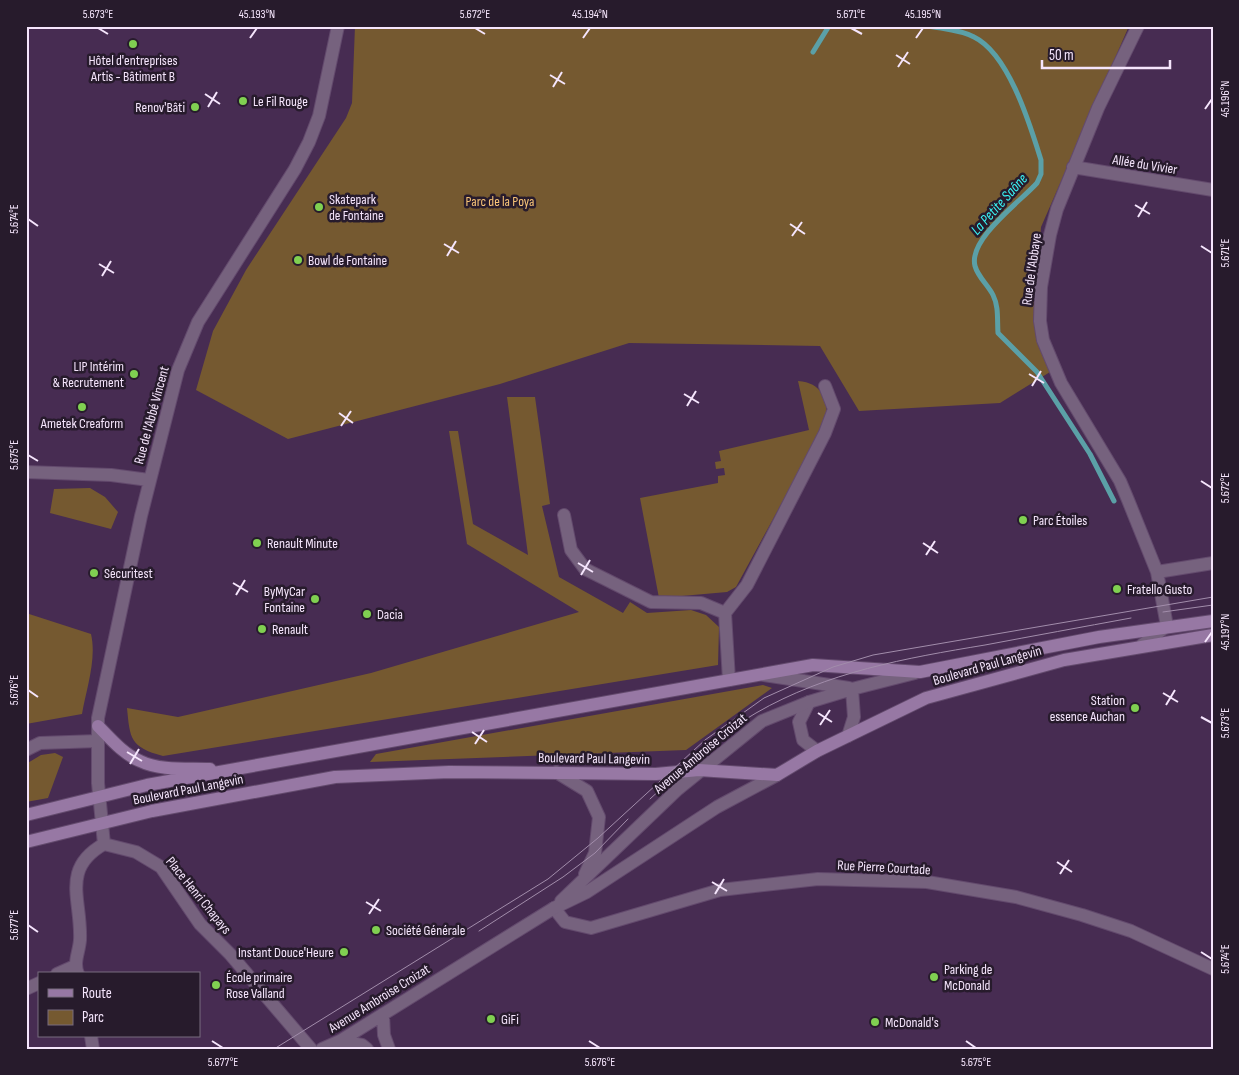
<svg xmlns="http://www.w3.org/2000/svg" width="1239" height="1075" viewBox="0 0 1239 1075" font-family="'Sofia Sans Condensed',sans-serif">
<style>
.green{fill:#755930}
.lines{fill:none;stroke-linecap:round;stroke-linejoin:round}
.stream{stroke:#5ba0a7;stroke-width:5}
.minor-casing{stroke:#634a6d;stroke-width:14}
.tertiary-casing{stroke:#634a6d;stroke-width:14}
.secondary-casing{stroke:#634a6d;stroke-width:14}
.minor{stroke:#76627e;stroke-width:12}
.tertiary{stroke:#76627e;stroke-width:12}
.secondary{stroke:#9778a4;stroke-width:12}
.tram{stroke:#a28dab;stroke-width:1}
.ticks{fill:none;stroke:#f5e5fc;stroke-width:2}
.poi-dot{fill:#80d051;stroke:#271b2c;stroke-width:2}
.labels{text-anchor:middle;stroke-width:5;stroke-linejoin:round;paint-order:stroke}
.poi-label{font-size:14px;fill:#f5e5fc;stroke:#271b2c;text-anchor:start}
.street-label{font-size:14px;fill:#f5e5fc;stroke:#271b2c}
.park-label{font-size:14px;fill:#f9c578;stroke:#271b2c}
.water-label{font-size:15px;font-style:italic;fill:#3af4f5;stroke:#271b2c}
.neatline{fill:none;stroke:#f5e5fc;stroke-width:2}
.ticks-label{font-size:12px;text-anchor:middle;fill:#f5e5fc}
</style>
<rect width="100%" height="100%" fill="#472c52"/>
<path class="green" d="M 355,26 L 1129,26 L 1041,227 L 1034,306 L 1036,338 L 1050,372 L 1000,403 L 859,411 L 820,346 L 629,343 L 500,384 L 288,439 L 196,390 L 213,331 L 246,270 L 346,118 L 352,103 Z
M 798,381 C 822,383 827,398 827,420 L 736,587 L 727,592 L 659,598 L 640,498 L 718,483 L 718,476 L 725,475 L 724,468 L 716,469 L 715,462 L 721,461 L 719,451 L 809,430 Z
M 507,397 L 535,397 L 550,504 L 542,506 L 559,577 L 623,613 L 630,602 L 647,613 L 691,610 L 706,615 L 719,627 L 718,665 L 163,756 C 130,747 130,739 127,708 L 178,717 L 371,673 L 579,612 L 467,544 L 449,431 L 458,431 L 473,524 L 528,555 Z
M 90,488 L 105,497 L 118,512 L 111,529 L 50,513 L 54,489 Z
M 26,613 L 91,634 C 97,659 86,690 82,714 L 26,724 Z
M 763,685 L 772,688 L 686,750 L 370,762 L 376,754 Z
M 55,753 L 63,757 L 48,798 L 26,802 L 26,764 L 41,755 Z"/>
<g class="lines">
<path class="stream" d="M 929,26 C 944,29 961,30 974,37 C 1009,54 1030,125 1041,160 L 1041,174 L 1037,183 C 1021,201 968,239 975,266 C 978,277 988,285 993,295 C 999,307 997,320 998,333 L 1037,372 L 1090,454 L 1114,501
M 813,52 L 829,26"/>
<g class="minor-casing">
<path id="minor" d="M 1138,26 L 1098,108 L 1057,209 L 1050,235 L 1041,287 L 1040,321 L 1043,340 L 1061,383 L 1120,481 L 1128,500 L 1157,572 L 1167,626 L 1142,645
M 1073,167 L 1213,190
M 26,472 L 111,475 L 149,480
M 564,515 L 571,550 L 585,569 L 651,602 L 701,603 L 725,613 L 729,680
M 1157,572 L 1213,563
M 725,613 L 747,585 L 825,433 L 834,409 L 825,386
M 809,702 L 799,722 L 803,740 L 817,751
M 26,750 L 40,743 L 98,741
M 104,844 L 98,783 L 98,718 L 141,516 L 178,370 L 198,322 L 295,169 L 309,142 L 319,116 L 338,26
M 554,908 L 565,922 L 591,928 L 720,890 L 818,879 L 927,882 L 1016,897 L 1082,915 L 1131,931 L 1213,969
M 57,974 L 75,966
M 78,974 C 73,962 79,953 80,940 C 82,900 60,869 104,844 L 136,852 L 161,867 L 200,924 L 230,954 L 311,1049
M 26,989 L 39,983
M 91,1036 L 93,1049"/>
</g>
<g class="tertiary-casing">
<path id="tertiary" d="M 764,675 L 849,688
M 848,736 L 854,717 L 852,689
M 556,772 L 587,791 L 599,817 L 595,853 L 585,874
M 561,901 L 678,789 L 762,721 L 809,702 L 852,689 L 915,673
M 383,1014 L 384,1035 L 389,1049
M 340,1041 L 362,1045 L 367,1049
M 322,1049 L 340,1041 L 554,908 L 587,892 L 717,807 L 777,775"/>
</g>
<g class="secondary-casing">
<path id="secondary" d="M 98,726 C 110,738 123,754 140,761 C 160,771 188,768 210,769
M 26,815 L 147,785 L 813,665 L 920,672 L 1099,637 L 1213,621
M 26,842 L 152,811 L 335,777 L 449,772 L 656,774 L 699,770 L 777,775 L 817,751 L 926,698 L 1064,660 L 1213,635"/>
</g>
<use href="#minor" class="minor"/>
<use href="#tertiary" class="tertiary"/>
<use href="#secondary" class="secondary"/>
<path class="tram" d="M 1163,612 L 1213,605
M 650,799 C 684,768 717,735 756,713 C 827,672 906,658 985,645 C 1033,636 1082,627 1131,618
M 479,931 L 563,877 L 595,853 L 628,819
M 274,1049 L 548,879 L 598,838 L 705,740 L 764,698 L 833,667 L 873,655 L 1213,597"/>
</g>
<path class="ticks" d="M 98,28 L 108,34M 475,28 L 485,34M 851,28 L 862,34M 250,38 L 257,28M 583,38 L 590,28M 916,38 L 923,28M 896,55 L 910,64M 898,67 L 908,52M 550,75 L 565,84M 553,87 L 562,72M 205,94 L 220,104M 208,107 L 217,92M 1205,109 L 1212,99M 1135,205 L 1150,214M 1138,217 L 1147,202M 28,219 L 38,226M 790,224 L 805,234M 792,236 L 802,222M 444,244 L 459,253M 1201,246 L 1212,253M 447,256 L 456,241M 99,264 L 114,273M 102,276 L 111,261M 1029,374 L 1044,383M 1032,386 L 1041,371M 684,394 L 699,403M 687,406 L 696,391M 339,413 L 353,423M 341,426 L 351,411M 28,455 L 38,461M 1201,481 L 1212,488M 923,543 L 938,553M 926,555 L 935,541M 578,563 L 593,572M 581,575 L 590,560M 233,583 L 248,592M 236,595 L 245,580M 1205,642 L 1212,632M 28,690 L 38,697M 1163,693 L 1178,702M 1166,705 L 1175,690M 818,713 L 832,722M 1201,717 L 1212,723M 820,725 L 830,710M 472,732 L 487,742M 475,744 L 484,730M 127,752 L 142,761M 130,764 L 139,749M 1057,862 L 1072,872M 1060,874 L 1069,860M 712,882 L 727,891M 715,894 L 724,879M 366,902 L 381,911M 369,914 L 379,899M 28,925 L 38,932M 1201,952 L 1212,959M 212,1041 L 223,1048M 589,1041 L 600,1048M 966,1041 L 976,1048"/>
<g class="poi-dot">
<circle cx="133" cy="44" r="5"/>
<circle cx="243" cy="101" r="5"/>
<circle cx="195" cy="107" r="5"/>
<circle cx="319" cy="207" r="5"/>
<circle cx="298" cy="260" r="5"/>
<circle cx="134" cy="374" r="5"/>
<circle cx="82" cy="407" r="5"/>
<circle cx="1023" cy="520" r="5"/>
<circle cx="257" cy="543" r="5"/>
<circle cx="94" cy="573" r="5"/>
<circle cx="1117" cy="589" r="5"/>
<circle cx="315" cy="599" r="5"/>
<circle cx="367" cy="614" r="5"/>
<circle cx="262" cy="629" r="5"/>
<circle cx="1135" cy="708" r="5"/>
<circle cx="376" cy="930" r="5"/>
<circle cx="344" cy="952" r="5"/>
<circle cx="934" cy="977" r="5"/>
<circle cx="216" cy="985" r="5"/>
<circle cx="491" cy="1019" r="5"/>
<circle cx="875" cy="1022" r="5"/>
</g>
<g class="labels">
<g class="poi-label">
<text x="133" y="65" text-anchor="middle">Hôtel d'entreprises<tspan x="133" dy="16">Artis - Bâtiment B</tspan></text>
<text x="253" y="106">Le Fil Rouge</text>
<text x="185" y="112" text-anchor="end">Renov'Bâti</text>
<text x="329" y="204">Skatepark<tspan x="329" dy="16">de Fontaine</tspan></text>
<text x="308" y="265">Bowl de Fontaine</text>
<text x="124" y="371" text-anchor="end">LIP Intérim<tspan x="124" dy="16">&amp; Recrutement</tspan></text>
<text x="82" y="428" text-anchor="middle">Ametek Creaform</text>
<text x="1033" y="525">Parc Étoiles</text>
<text x="267" y="548">Renault Minute</text>
<text x="104" y="578">Sécuritest</text>
<text x="1127" y="594">Fratello Gusto</text>
<text x="305" y="596" text-anchor="end">ByMyCar<tspan x="305" dy="16">Fontaine</tspan></text>
<text x="377" y="619">Dacia</text>
<text x="272" y="634">Renault</text>
<text x="1125" y="705" text-anchor="end">Station<tspan x="1125" dy="16">essence Auchan</tspan></text>
<text x="386" y="935">Société Générale</text>
<text x="334" y="957" text-anchor="end">Instant Douce'Heure</text>
<text x="944" y="974">Parking de<tspan x="944" dy="16">McDonald</tspan></text>
<text x="226" y="982">École primaire<tspan x="226" dy="16">Rose Valland</tspan></text>
<text x="501" y="1024">GiFi</text>
<text x="885" y="1027">McDonald's</text>
</g>
<g class="street-label">
<text transform="translate(1145 164) rotate(9)" y="5">Allée du Vivier</text>
<text transform="translate(1031 269) rotate(-82)" y="5">Rue de l'Abbaye</text>
<text transform="translate(151 415) rotate(-75)" y="5">Rue de l'Abbé Vincent</text>
<text transform="translate(987 665) rotate(-16)" y="5">Boulevard Paul Langevin</text>
<text transform="translate(700 753) rotate(-40)" y="5">Avenue Ambroise Croizat</text>
<text transform="translate(594 758) rotate(1)" y="5">Boulevard Paul Langevin</text>
<text transform="translate(188 789) rotate(-11)" y="5">Boulevard Paul Langevin</text>
<text transform="translate(884 867) rotate(3)" y="5">Rue Pierre Courtade</text>
<text transform="translate(199 895) rotate(51)" y="5">Place Henri Chapays</text>
<text transform="translate(379 998) rotate(-32)" y="5">Avenue Ambroise Croizat</text>
</g>
<g class="park-label">
<text x="500" y="206">Parc de la Poya</text>
</g>
<g class="water-label">
<text transform="translate(999 204) rotate(-48)" y="5">La Petite Saône</text>
</g>
</g>
<rect width="1239" height="1075" fill="none" stroke="#271b2c" stroke-width="55"/>
<rect x="38" y="972" width="162" height="65" fill="#271b2c" stroke="#796c7f"/>
<rect x="48" y="989" width="25" height="8" fill="#9778a4" stroke="#796c7f"/>
<text x="82" y="998" font-size="15" fill="#f5e5fc">Route</text>
<rect x="48" y="1010" width="25" height="15" fill="#755930" stroke="#796c7f"/>
<text x="82" y="1022" font-size="15" fill="#f5e5fc">Parc</text>
<path d="M1042 60v8h128v-8" fill="none" stroke="#f5e5fc" stroke-width="2.5"/>
<text x="1049" y="60" font-size="15" fill="#f5e5fc" stroke="#271b2c" stroke-width="4" paint-order="stroke">50 m</text>
<rect x="28" y="28" width="1184" height="1020" class="neatline"/>
<g class="ticks-label">
<text x="98" y="18">5.673°E</text>
<text x="257" y="18">45.193°N</text>
<text x="475" y="18">5.672°E</text>
<text x="590" y="18">45.194°N</text>
<text x="851" y="18">5.671°E</text>
<text x="923" y="18">45.195°N</text>
<text transform="translate(1225 99) rotate(-90)" y="4">45.196°N</text>
<text transform="translate(14 219) rotate(-90)" y="4">5.674°E</text>
<text transform="translate(1225 253) rotate(-90)" y="4">5.671°E</text>
<text transform="translate(14 455) rotate(-90)" y="4">5.675°E</text>
<text transform="translate(1225 488) rotate(-90)" y="4">5.672°E</text>
<text transform="translate(1225 632) rotate(-90)" y="4">45.197°N</text>
<text transform="translate(14 690) rotate(-90)" y="4">5.676°E</text>
<text transform="translate(1225 723) rotate(-90)" y="4">5.673°E</text>
<text transform="translate(14 925) rotate(-90)" y="4">5.677°E</text>
<text transform="translate(1225 959) rotate(-90)" y="4">5.674°E</text>
<text x="223" y="1066">5.677°E</text>
<text x="600" y="1066">5.676°E</text>
<text x="976" y="1066">5.675°E</text>
</g>
</svg>
